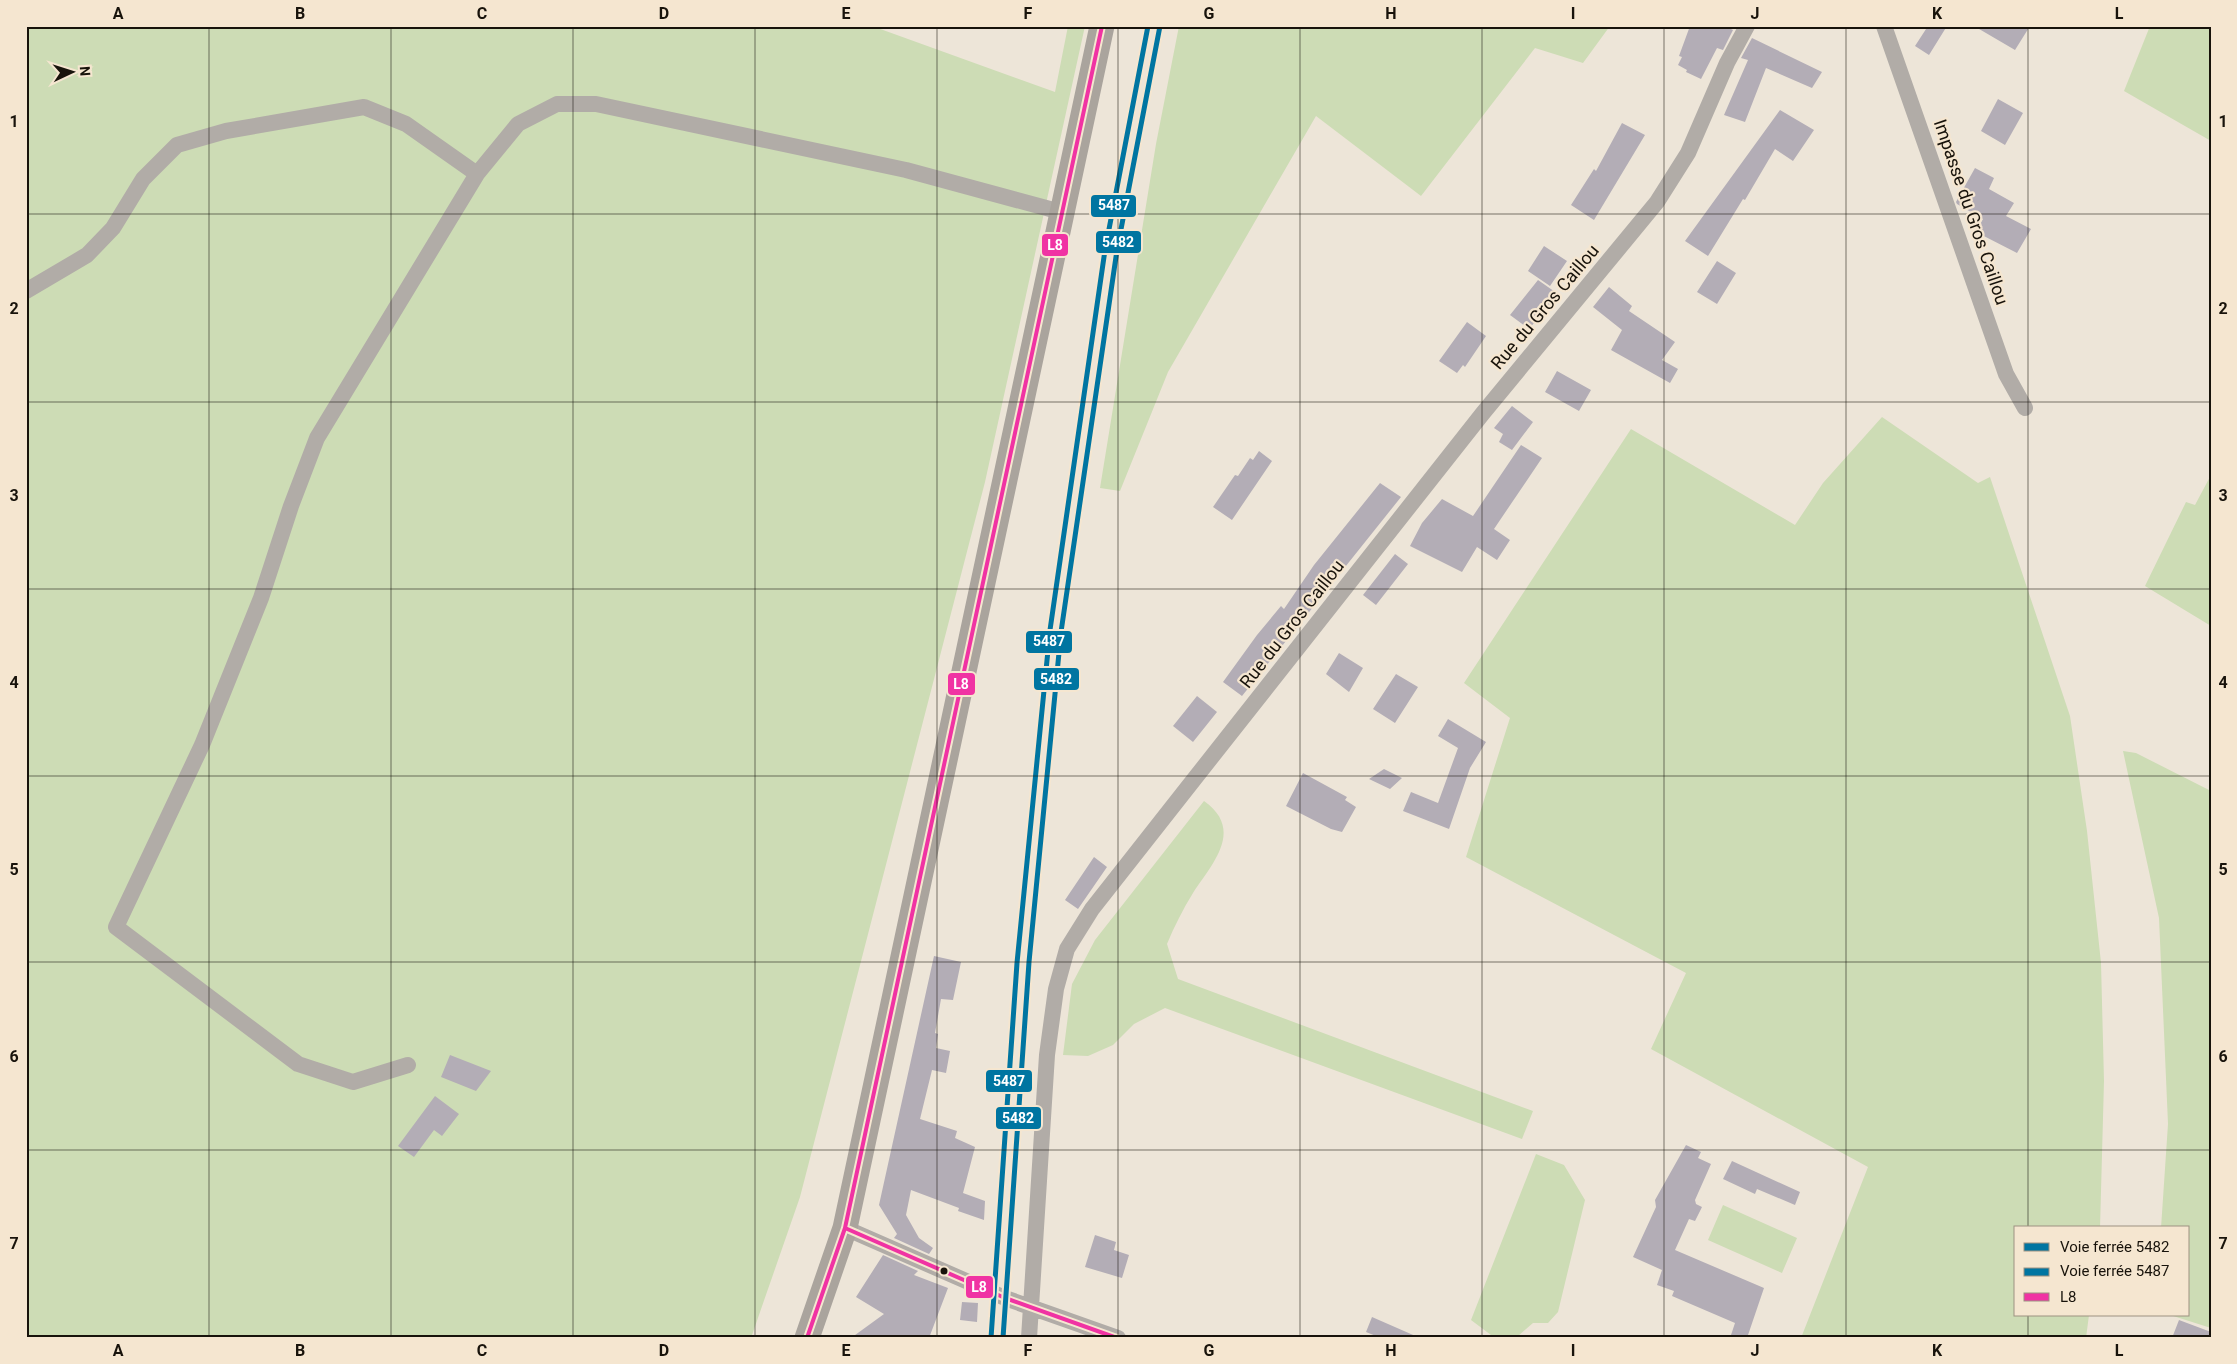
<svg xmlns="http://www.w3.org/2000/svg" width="2237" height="1364" viewBox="0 0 2237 1364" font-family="Roboto,sans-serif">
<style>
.green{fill:#cddcb5}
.building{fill:#b3adb6}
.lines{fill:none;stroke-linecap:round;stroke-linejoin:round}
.street{stroke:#b1aca7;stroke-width:16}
.primary{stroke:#aaa49d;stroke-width:25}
.bus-1-casing{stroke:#f5e6d0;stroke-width:8}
.bus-1{stroke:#f033a3;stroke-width:4}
.rail-1-casing{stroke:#f5e6d0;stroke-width:9}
.rail-2-casing{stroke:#f5e6d0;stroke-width:9}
.rail-1{stroke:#0075a1;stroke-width:5}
.rail-2{stroke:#0075a1;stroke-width:5}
.grid{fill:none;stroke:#18130b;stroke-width:1;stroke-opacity:0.55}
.bus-dot{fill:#18130b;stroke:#f5e6d0;stroke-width:2}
.labels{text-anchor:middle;stroke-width:4.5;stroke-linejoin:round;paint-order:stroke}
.street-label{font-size:18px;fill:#18130b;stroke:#f5e6d0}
.line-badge{stroke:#f5e6d0;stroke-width:2}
.badge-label{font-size:14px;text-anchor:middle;font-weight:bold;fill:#fff}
.neatline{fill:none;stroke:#18130b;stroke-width:2}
.grid-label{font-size:16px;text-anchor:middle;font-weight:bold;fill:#18130b}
</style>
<rect width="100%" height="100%" fill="#ede5d8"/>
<path class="green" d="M 26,26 L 872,26 L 1055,92 L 1068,26 L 1085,26 L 985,482 L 800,1197 L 751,1338 L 26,1338 Z
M 1179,26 L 1610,26 L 1583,63 L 1535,48 L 1421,196 L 1316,116 L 1168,372 L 1120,491 L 1100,488 L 1156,144 Z
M 2150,26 L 2211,26 L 2211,141 L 2124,91 Z
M 1882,417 L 1978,483 L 1990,477 L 2070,716 L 2087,831 L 2101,963 L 2104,1081 L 2100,1228 L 2016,1228 L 2016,1315 L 2089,1315 L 2086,1338 L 1801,1338 L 1868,1167 L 1651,1049 L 1686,973 L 1466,857 L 1510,718 L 1464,683 L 1631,429 L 1795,525 L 1823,483 Z
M 2211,475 L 2211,626 L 2145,586 L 2186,502 L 2195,505 Z
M 2123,751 L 2136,753 L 2211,791 L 2211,1328 L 2170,1315 L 2188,1315 L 2188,1228 L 2161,1228 L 2168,1124 L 2159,918 Z
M 1204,801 C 1245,830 1212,864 1193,893 C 1183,909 1174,927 1167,944 L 1178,979 L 1533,1111 L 1522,1139 L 1165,1008 L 1134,1024 L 1113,1045 L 1088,1056 L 1063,1055 L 1072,984 L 1095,940 Z
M 1536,1154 L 1564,1165 L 1585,1200 L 1558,1312 L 1548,1323 L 1533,1323 L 1518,1336 L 1495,1338 L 1471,1320 Z
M 1723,1205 L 1797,1238 L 1782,1273 L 1708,1240 Z"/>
<path class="building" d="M 1690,26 L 1725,26 L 1733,30 L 1723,50 L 1717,48 L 1701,79 L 1686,72 L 1687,70 L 1678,65 L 1682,57 L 1679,56 Z
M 1928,26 L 1947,26 L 1929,55 L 1915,46 Z
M 1974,26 L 2030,26 L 2015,50 Z
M 1752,38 L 1822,72 L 1812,88 L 1766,68 L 1745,122 L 1724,115 L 1748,60 L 1741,58 Z
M 1998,99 L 2023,113 L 2005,145 L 1981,131 Z
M 1780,110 L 1814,130 L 1793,161 L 1775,149 L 1745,200 L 1743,199 L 1708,256 L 1685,241 Z
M 1622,123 L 1645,135 L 1594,220 L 1571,205 L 1594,169 L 1596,171 Z
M 1975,168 L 1994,178 L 1989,189 L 2014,203 L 2006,216 L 2031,229 L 2017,253 L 1976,232 L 1983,219 L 1957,204 L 1956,202 Z
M 1544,246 L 1567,261 L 1550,286 L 1528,271 Z
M 1717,261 L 1736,273 L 1717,304 L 1697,292 Z
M 1538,280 L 1558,294 L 1529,329 L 1510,315 Z
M 1609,287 L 1632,306 L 1629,311 L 1675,342 L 1662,360 L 1678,369 L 1670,383 L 1611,350 L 1622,330 L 1593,307 Z
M 1467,322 L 1486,336 L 1465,367 L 1463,365 L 1457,373 L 1439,361 Z
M 1557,371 L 1591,390 L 1579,411 L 1545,392 Z
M 1512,406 L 1533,422 L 1512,450 L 1499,442 L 1503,434 L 1494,428 Z
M 1521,445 L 1542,458 L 1494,529 L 1510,540 L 1497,560 L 1477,547 L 1462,572 L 1410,546 L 1422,523 L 1442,499 L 1473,516 Z
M 1259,451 L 1272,461 L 1232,520 L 1213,507 L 1235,475 L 1238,476 L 1250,458 L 1253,460 Z
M 1380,483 L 1401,497 L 1242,696 L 1223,682 L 1257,635 L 1281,606 L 1284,609 L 1314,565 Z
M 1395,554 L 1408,564 L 1376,605 L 1363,595 Z
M 1339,653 L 1363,668 L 1349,692 L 1326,674 Z
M 1396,674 L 1418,687 L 1395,723 L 1373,709 Z
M 1197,696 L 1217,712 L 1193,742 L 1173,726 Z
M 1448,719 L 1486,742 L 1470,768 L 1449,829 L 1403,811 L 1411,792 L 1438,803 L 1458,748 L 1438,736 Z
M 1384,769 L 1402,778 L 1390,789 L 1369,779 Z
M 1303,773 L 1347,797 L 1345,800 L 1356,807 L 1342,832 L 1331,829 L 1286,806 Z
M 1094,857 L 1107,867 L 1078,909 L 1065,900 Z
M 934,956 L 961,962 L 953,1000 L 941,999 L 935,1033 L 938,1034 L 936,1048 L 950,1051 L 946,1073 L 932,1070 L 920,1119 L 957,1131 L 955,1138 L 975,1147 L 963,1193 L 985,1201 L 984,1220 L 958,1211 L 959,1208 L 911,1190 L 906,1215 L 919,1238 L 933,1248 L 929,1254 L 894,1238 L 897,1234 L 879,1205 Z
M 450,1055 L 491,1071 L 476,1091 L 441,1077 Z
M 435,1096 L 459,1114 L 442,1136 L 434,1130 L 414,1157 L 398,1146 Z
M 1686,1145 L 1701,1152 L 1698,1158 L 1711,1164 L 1695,1200 L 1696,1204 L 1702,1207 L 1695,1221 L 1689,1219 L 1675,1250 L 1764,1288 L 1747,1338 L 1730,1338 L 1735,1323 L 1672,1296 L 1674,1291 L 1657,1285 L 1662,1270 L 1633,1257 L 1656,1207 L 1655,1200 Z
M 1732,1161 L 1800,1192 L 1795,1205 L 1757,1189 L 1755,1194 L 1723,1179 Z
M 1095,1235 L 1116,1242 L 1114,1250 L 1129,1255 L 1122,1278 L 1085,1267 Z
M 883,1255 L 918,1271 L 914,1275 L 948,1288 L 929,1338 L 851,1338 L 884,1314 L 856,1297 Z
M 962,1302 L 978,1303 L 977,1322 L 960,1320 Z
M 1372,1317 L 1420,1338 L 1381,1338 L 1366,1332 Z
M 2179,1320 L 2211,1332 L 2211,1338 L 2172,1338 Z"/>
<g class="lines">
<path class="street" d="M 1884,26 L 2006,374 L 2025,408
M 26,291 L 87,255 L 113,228 L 143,179 L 177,145 L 226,131 L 364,107 L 406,124 L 477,174
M 408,1065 L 353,1082 L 298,1064 L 116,927 L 202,745 L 261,598 L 291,506 L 317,438 L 477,174 L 518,124 L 557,104 L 596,104 L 906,170 L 1061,212
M 845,1228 L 1005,1298 L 1118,1338
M 1029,1338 L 1047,1055 L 1056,989 L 1067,949 L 1092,909 L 1188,787 L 1483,413 L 1657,202 L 1688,153 L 1727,63 L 1747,26"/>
<path class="primary" d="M 807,1338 L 845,1228 L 1102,26"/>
<g class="bus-1-casing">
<path id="bus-1" d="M 845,1228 L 1005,1298 L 1117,1338
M 807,1338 L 845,1228 L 1102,26"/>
</g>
<use href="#bus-1" class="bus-1"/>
<g class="rail-1-casing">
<path id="rail-1" d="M 1003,1338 L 1029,962 L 1061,632 L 1117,250 L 1160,26"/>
</g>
<g class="rail-2-casing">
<path id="rail-2" d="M 991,1338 L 1017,963 L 1050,630 L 1105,250 L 1148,26"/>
</g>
<use href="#rail-1" class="rail-1"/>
<use href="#rail-2" class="rail-2"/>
</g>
<path class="grid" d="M 209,26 L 209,1338M 391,26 L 391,1338M 573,26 L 573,1338M 755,26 L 755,1338M 937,26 L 937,1338M 1118,26 L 1118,1338M 1300,26 L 1300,1338M 1482,26 L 1482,1338M 1664,26 L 1664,1338M 1846,26 L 1846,1338M 2028,26 L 2028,1228M 26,214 L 2211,214M 26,402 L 2211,402M 26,589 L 2211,589M 26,776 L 2211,776M 26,962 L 2211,962M 26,1150 L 2211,1150M 2028,1315 L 2028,1338"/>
<circle class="bus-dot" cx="944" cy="1271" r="4.5"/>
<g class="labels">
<g class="street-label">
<text transform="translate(1971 212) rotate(71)" y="6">Impasse du Gros Caillou</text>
<text transform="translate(1545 307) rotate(-50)" y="6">Rue du Gros Caillou</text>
<text transform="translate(1292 624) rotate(-52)" y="6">Rue du Gros Caillou</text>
</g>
</g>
<g class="line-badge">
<rect x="1090" y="194" width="47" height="24" rx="5" fill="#0075a1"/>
<rect x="1095" y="230" width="47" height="24" rx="5" fill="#0075a1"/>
<rect x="1041" y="233" width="28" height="24" rx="5" fill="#f033a3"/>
<rect x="1025" y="630" width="48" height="24" rx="5" fill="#0075a1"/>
<rect x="1033" y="667" width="47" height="24" rx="5" fill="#0075a1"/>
<rect x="947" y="672" width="29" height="24" rx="5" fill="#f033a3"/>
<rect x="985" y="1069" width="48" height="24" rx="5" fill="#0075a1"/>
<rect x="995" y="1106" width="47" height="24" rx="5" fill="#0075a1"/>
<rect x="965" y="1275" width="29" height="24" rx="5" fill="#f033a3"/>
</g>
<g class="badge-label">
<text x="1114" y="210">5487</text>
<text x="1118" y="247">5482</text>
<text x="1055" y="250">L8</text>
<text x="1049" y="646">5487</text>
<text x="1056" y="684">5482</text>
<text x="961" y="689">L8</text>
<text x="1009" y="1086">5487</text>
<text x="1018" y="1123">5482</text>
<text x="979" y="1292">L8</text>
</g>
<rect width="2237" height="1364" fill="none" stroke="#f5e6d0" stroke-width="55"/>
<rect x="2014" y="1226" width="175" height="90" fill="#f5e6d0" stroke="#9d9281"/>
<rect x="2024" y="1243" width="25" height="8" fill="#0075a1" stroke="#9d9281"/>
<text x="2060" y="1252" font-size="15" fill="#18130b">Voie ferrée 5482</text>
<rect x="2024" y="1268" width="25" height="8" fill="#0075a1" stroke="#9d9281"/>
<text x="2060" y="1276" font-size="15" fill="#18130b">Voie ferrée 5487</text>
<rect x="2024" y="1293" width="25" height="8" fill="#f033a3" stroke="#9d9281"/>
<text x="2060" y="1302" font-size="15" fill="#18130b">L8</text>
<g transform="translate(72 72) rotate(86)" stroke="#f5e6d0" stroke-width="4" paint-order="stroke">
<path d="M0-4L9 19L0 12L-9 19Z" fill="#18130b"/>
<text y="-8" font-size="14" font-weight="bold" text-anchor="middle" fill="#18130b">N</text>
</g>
<rect x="28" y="28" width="2182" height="1308" class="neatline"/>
<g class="grid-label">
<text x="118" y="19">A</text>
<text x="300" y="19">B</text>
<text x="482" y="19">C</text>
<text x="664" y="19">D</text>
<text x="846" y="19">E</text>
<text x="1028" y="19">F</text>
<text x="1209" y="19">G</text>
<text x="1391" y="19">H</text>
<text x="1573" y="19">I</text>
<text x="1755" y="19">J</text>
<text x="1937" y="19">K</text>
<text x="2119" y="19">L</text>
<text x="14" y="127">1</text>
<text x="2223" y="127">1</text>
<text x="14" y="314">2</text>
<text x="2223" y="314">2</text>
<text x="14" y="501">3</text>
<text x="2223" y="501">3</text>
<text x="14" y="688">4</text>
<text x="2223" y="688">4</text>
<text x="14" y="875">5</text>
<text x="2223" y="875">5</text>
<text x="14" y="1062">6</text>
<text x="2223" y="1062">6</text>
<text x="14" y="1249">7</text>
<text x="2223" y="1249">7</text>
<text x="118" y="1356">A</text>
<text x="300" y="1356">B</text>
<text x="482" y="1356">C</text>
<text x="664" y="1356">D</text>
<text x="846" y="1356">E</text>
<text x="1028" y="1356">F</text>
<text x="1209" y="1356">G</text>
<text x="1391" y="1356">H</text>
<text x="1573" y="1356">I</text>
<text x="1755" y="1356">J</text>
<text x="1937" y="1356">K</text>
<text x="2119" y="1356">L</text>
</g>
</svg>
